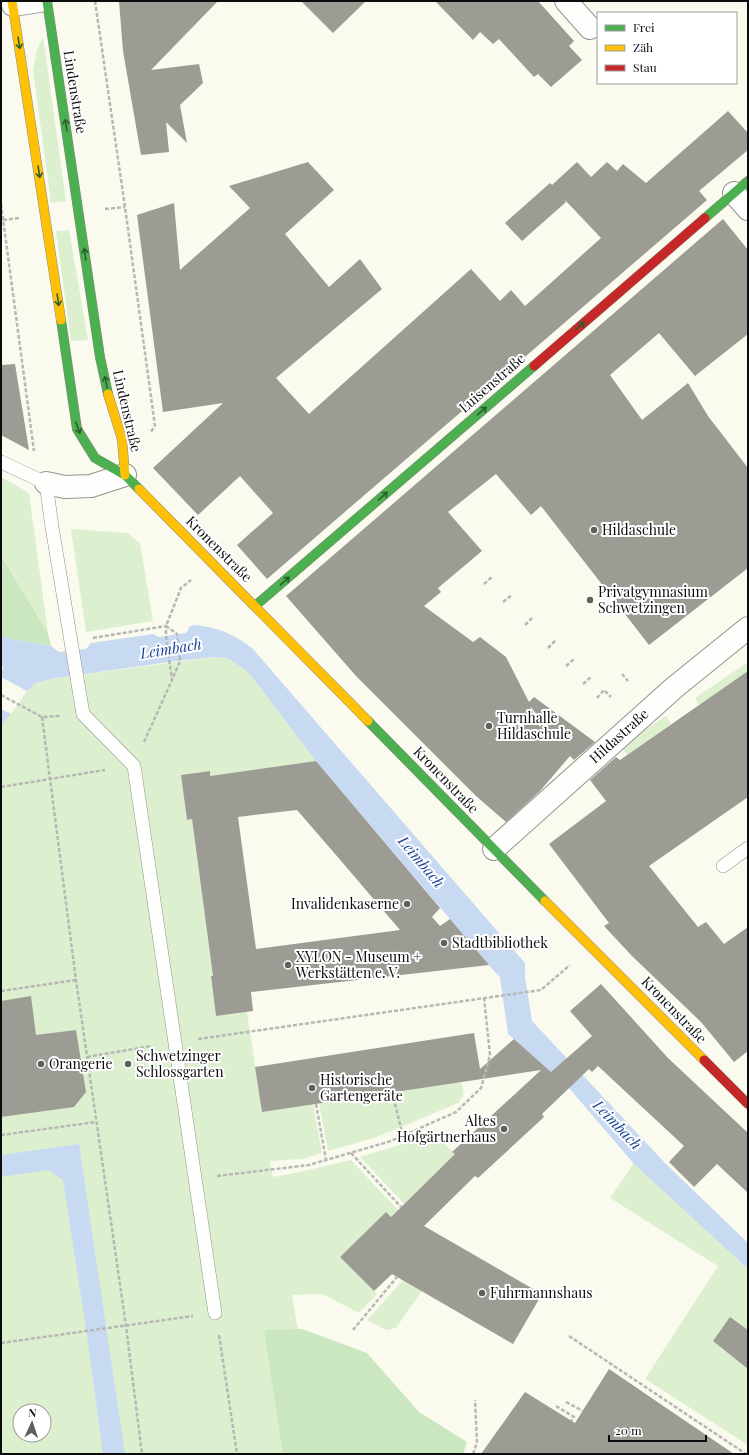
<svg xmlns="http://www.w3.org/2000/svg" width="749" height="1455" viewBox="0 0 749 1455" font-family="'Playfair Display',serif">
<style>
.green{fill:#dcf0d0;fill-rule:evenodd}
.forest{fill:#cbe7bf}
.water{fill:#c8daf2}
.pier{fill:#fafaef}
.building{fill:#9c9c95;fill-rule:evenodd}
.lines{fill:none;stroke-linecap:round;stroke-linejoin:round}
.lane-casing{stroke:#93938e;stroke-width:14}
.street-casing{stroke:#93938e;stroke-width:24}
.fast-casing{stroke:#8a8a85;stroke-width:10}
.slow-casing{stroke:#8a8a85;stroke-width:10}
.jam-casing{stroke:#8a8a85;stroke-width:10}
.path{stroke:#b7b7b5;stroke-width:2.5;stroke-dasharray:4 2;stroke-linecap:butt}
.lane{stroke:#fefefd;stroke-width:13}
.street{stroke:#fefefd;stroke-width:22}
.fast{stroke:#4caf50;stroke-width:9}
.slow{stroke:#ffc107;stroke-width:9}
.jam{stroke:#c62828;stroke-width:9}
.oneway{stroke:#2c5e2e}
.poi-dot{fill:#5f5f5b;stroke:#fff;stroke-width:1.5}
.labels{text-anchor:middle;stroke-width:4;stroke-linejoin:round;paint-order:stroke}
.street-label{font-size:14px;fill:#0c0c0c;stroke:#fff}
.poi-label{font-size:14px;fill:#0c0c0c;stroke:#fff;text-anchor:start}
.water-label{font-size:15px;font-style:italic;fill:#1b4498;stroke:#fff}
</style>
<rect width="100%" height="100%" fill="#fafaef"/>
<path class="green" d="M 43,36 L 66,201 L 51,203 L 33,70 L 37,50 Z
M 69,230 L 88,340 L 71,341 L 56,231 Z
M 1,477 L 29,493 L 48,633 L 1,554 Z
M 71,529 L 127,533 L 140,543 L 153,621 L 86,632 Z
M 213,657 L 228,658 L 248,672 L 316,761 L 210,776 L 210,771 L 181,775 L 187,820 L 192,819 L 213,976 L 211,977 L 216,1016 L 247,1012 L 262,1112 L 313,1104 L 322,1153 L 302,1159 L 270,1161 L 273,1177 L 304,1171 L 351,1160 L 398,1210 L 391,1217 L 386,1212 L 340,1257 L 377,1294 L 359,1313 L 322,1294 L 292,1295 L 318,1454 L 1,1454 L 1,677 L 27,691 L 36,683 L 50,679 ZM 20,1411 L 44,1411 L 44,1435 L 20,1435 Z
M 748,662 L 748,671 L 699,705 L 695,698 Z
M 666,716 L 671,724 L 627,755 L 621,746 Z
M 461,1082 L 464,1094 L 458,1103 L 377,1137 L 328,1151 L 319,1103 Z
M 435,1134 L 455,1154 L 404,1204 L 360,1157 Z
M 634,1163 L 748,1269 L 748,1445 L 645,1379 L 718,1266 L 610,1198 Z
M 403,1280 L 422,1291 L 396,1328 L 387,1330 L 367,1320 Z"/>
<path class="forest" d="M 1,555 L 48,633 L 51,646 L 11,639 L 1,635 Z
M 302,1329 L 367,1353 L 419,1412 L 467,1442 L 463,1454 L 283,1454 L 264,1330 Z"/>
<path class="water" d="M 195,625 C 220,628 231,633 252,648 L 525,963 L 525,977 L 532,1021 L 666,1164 L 748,1243 L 748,1269 L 634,1164 L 569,1088 L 508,1034 L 500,977 L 494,971 L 316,761 L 248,672 L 228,658 L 213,657 L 169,662 L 50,679 L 36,683 L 27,691 L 11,714 L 1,725 L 1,671 L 3,669 L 2,664 L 1,663 L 1,635 L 11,639 L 51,646 L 59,652 L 86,649 L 91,643 L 153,634 L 159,637 L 186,633 L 190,626 Z
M 79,1144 L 125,1454 L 103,1454 L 88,1342 L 63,1180 L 48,1170 L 1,1177 L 1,1155 Z"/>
<path class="pier" d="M 1,677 L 27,691 L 11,714 L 1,709 Z"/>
<path class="building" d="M 119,1 L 218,1 L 151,70 L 199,64 L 203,83 L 180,105 L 187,143 L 166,122 L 169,152 L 141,155 L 123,51 Z
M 301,1 L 366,1 L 333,33 Z
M 435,1 L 538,1 L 574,41 L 569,46 L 582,60 L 551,87 L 538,74 L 534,77 L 499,39 L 493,44 L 480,32 L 473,40 Z
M 728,111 L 748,133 L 748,150 L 699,191 L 707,200 L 267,579 L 237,545 L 273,513 L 240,476 L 198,515 L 153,468 L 223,403 L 163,412 L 137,215 L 174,203 L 180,270 L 250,208 L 229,186 L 308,162 L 334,190 L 285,234 L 329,287 L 360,259 L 382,289 L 276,378 L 309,414 L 471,269 L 500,301 L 511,290 L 525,306 L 601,238 L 564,199 L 566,202 L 522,241 L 505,223 L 550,183 L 552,185 L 577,162 L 591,177 L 607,162 L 617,171 L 623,164 L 646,183 Z
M 723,219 L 748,250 L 748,334 L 695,376 L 659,333 L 610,375 L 642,420 L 688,383 L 708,416 L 748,468 L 748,568 L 649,645 L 541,506 L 531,515 L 496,474 L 448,512 L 482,551 L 438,588 L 441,592 L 424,606 L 473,642 L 480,637 L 506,657 L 529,702 L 534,697 L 595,742 L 574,760 L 570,756 L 540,791 L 506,822 L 476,796 L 356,676 L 286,596 ZM 530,706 L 543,722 L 540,727 Z
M 15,364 L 29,450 L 1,435 L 1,365 Z
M 748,671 L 748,797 L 649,866 L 698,927 L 706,922 L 724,944 L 748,927 L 748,1051 L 734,1062 L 701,1022 L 632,956 L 604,926 L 609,923 L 549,844 L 606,801 L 590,780 L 616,757 L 620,760 Z
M 316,761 L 440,908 L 432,917 L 440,926 L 450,919 L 489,965 L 251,992 L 253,1011 L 216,1016 L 211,976 L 213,976 L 192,819 L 187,820 L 181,775 L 210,771 L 210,776 ZM 297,810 L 336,855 L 400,930 L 256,949 L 238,817 Z
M 601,984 L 668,1058 L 748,1133 L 748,1193 L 717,1164 L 694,1187 L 669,1162 L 684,1146 L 598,1066 L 592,1072 L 589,1069 L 542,1114 L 544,1117 L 478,1178 L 475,1176 L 424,1226 L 542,1294 L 513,1344 L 392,1274 L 374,1291 L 340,1257 L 386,1212 L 391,1217 L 455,1154 L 452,1152 L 541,1070 L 262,1112 L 255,1067 L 474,1033 L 480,1069 L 514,1039 L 551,1072 L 592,1036 L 570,1011 Z
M 31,996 L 36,1035 L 76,1030 L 86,1092 L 74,1107 L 1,1117 L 1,1001 Z
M 730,1317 L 748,1330 L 748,1369 L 713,1341 Z
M 609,1369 L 734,1454 L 481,1454 L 525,1392 L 575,1423 Z"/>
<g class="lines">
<g class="lane-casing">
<path id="lane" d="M 1,462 L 46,483 L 52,527 L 83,714 L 134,766 L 215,1313
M 723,866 L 748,848"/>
</g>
<g class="street-casing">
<path id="street" d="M 566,1 L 590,28
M 13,5 L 40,1
M 734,193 L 748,209
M 46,483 L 65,487 L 91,486 L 125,475
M 494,849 L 675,687 L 748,628"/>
</g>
<g class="fast-casing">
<path id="fast" d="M 47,1 L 100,357 L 108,394
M 705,218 L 748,181
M 61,320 L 77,429 L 95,458 L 125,475 L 139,489
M 255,606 L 534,366
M 368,721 L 545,901"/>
</g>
<g class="slow-casing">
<path id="slow" d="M 12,1 L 61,320
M 108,394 L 122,439 L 125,475
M 139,489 L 368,721
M 545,901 L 704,1060"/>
</g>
<g class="jam-casing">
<path id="jam" d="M 534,366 L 705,218
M 704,1060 L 748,1104"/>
</g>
<path class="path" d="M 95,1 L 125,207 L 155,426 L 150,433
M 1,204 L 34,451
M 105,209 L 125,207
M 3,220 L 19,218
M 484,584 L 493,576
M 503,602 L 512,595
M 525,625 L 533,617
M 93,638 L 166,626 L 166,636 L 172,680 L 180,661 L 177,634 L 166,626 L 181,588 L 191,580
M 548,648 L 556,640
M 566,666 L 574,659
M 622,674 L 628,681
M 583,684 L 591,677
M 1,695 L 42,717 L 60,716
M 597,698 L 604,690 L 611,697
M 42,717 L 76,980 L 126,1326 L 142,1454
M 144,742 L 172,680
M 1,787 L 105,770
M 1,991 L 76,980
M 198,1039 L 541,990 L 570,965
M 87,1057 L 152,1046
M 392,1092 L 403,1136
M 316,1104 L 326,1160
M 1,1135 L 96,1122
M 351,1153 L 401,1207
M 217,1176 L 309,1165 L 391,1141 L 456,1112 L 481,1088 L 490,1055 L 484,998
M 353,1330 L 397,1277
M 219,1335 L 237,1454
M 569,1336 L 746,1454
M 1,1343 L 193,1316
M 566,1402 L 583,1411
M 556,1406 L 574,1417 L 571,1421
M 473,1454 L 477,1443 L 475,1400"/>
<use href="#lane" class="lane"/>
<use href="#street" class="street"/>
<use href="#fast" class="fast"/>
<use href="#slow" class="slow"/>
<use href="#jam" class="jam"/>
</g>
<defs><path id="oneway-shaft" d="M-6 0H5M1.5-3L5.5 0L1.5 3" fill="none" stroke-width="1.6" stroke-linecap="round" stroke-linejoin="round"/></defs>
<g class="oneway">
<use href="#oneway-shaft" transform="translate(19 43) rotate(81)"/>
<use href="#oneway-shaft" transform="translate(66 125) rotate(-99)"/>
<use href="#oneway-shaft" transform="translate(39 172) rotate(81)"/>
<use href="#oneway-shaft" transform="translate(85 254) rotate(-98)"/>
<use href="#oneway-shaft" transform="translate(58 300) rotate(82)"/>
<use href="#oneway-shaft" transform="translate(580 326) rotate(-41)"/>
<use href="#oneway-shaft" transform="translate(106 382) rotate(-102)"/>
<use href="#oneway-shaft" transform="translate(482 411) rotate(-41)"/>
<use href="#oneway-shaft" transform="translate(78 428) rotate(70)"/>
<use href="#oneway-shaft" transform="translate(383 496) rotate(-41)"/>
<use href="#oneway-shaft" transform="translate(285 581) rotate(-41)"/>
</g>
<g class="poi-dot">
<circle cx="594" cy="530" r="4"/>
<circle cx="590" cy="600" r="4"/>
<circle cx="489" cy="726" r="4"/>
<circle cx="407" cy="904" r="4"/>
<circle cx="444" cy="943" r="4"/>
<circle cx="288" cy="965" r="4"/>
<circle cx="41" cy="1064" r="4"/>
<circle cx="128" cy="1064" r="4"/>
<circle cx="312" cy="1088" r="4"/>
<circle cx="504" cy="1129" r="4"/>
<circle cx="482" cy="1293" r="4"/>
</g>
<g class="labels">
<g class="street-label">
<text transform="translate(75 92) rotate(81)" y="5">Lindenstraße</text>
<text transform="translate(492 383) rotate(-41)" y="5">Luisenstraße</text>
<text transform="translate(127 411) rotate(77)" y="5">Lindenstraße</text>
<text transform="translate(219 549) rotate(45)" y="5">Kronenstraße</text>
<text transform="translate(619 736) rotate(-42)" y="5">Hildastraße</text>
<text transform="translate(446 780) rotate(46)" y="5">Kronenstraße</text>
<text transform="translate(674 1010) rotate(46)" y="5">Kronenstraße</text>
</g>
<g class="poi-label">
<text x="602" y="535">Hildaschule</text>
<text x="598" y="597">Privatgymnasium<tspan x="598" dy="16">Schwetzingen</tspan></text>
<text x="497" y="723">Turnhalle<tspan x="497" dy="16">Hildaschule</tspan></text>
<text x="399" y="909" text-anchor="end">Invalidenkaserne</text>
<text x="452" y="948">Stadtbibliothek</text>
<text x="296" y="962">XYLON - Museum +<tspan x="296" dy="16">Werkstätten e. V.</tspan></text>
<text x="136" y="1061">Schwetzinger<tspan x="136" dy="16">Schlossgarten</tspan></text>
<text x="49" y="1069">Orangerie</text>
<text x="320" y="1085">Historische<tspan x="320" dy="16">Gartengeräte</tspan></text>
<text x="496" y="1126" text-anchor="end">Altes<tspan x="496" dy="16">Hofgärtnerhaus</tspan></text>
<text x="490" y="1298">Fuhrmannshaus</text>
</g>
<g class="water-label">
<text transform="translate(171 649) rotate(-9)" y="5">Leimbach</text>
<text transform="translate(421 862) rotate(50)" y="5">Leimbach</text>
<text transform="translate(617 1125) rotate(46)" y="5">Leimbach</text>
</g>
</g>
<rect width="749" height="1455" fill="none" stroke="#0c0c0c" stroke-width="4"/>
<rect x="597" y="12" width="140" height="72" fill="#ffffff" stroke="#9e9e9e"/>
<rect x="605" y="25" width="20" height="6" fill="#4caf50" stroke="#9e9e9e"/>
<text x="633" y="32" font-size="12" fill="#0c0c0c">Frei</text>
<rect x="605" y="45" width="20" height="6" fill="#ffc107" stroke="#9e9e9e"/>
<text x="633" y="52" font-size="12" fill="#0c0c0c">Zäh</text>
<rect x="605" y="65" width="20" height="6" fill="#c62828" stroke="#9e9e9e"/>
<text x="633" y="72" font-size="12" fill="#0c0c0c">Stau</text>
<g transform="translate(32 1423) rotate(3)"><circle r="19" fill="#ffffff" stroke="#9e9e9e"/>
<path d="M0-3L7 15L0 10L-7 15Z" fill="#5f5f5b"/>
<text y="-6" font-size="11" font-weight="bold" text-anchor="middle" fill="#0c0c0c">N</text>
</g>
<path d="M609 1435v6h97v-6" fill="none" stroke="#0c0c0c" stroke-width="2"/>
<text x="615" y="1435" font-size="12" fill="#0c0c0c" stroke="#ffffff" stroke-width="3" paint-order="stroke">20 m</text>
</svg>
